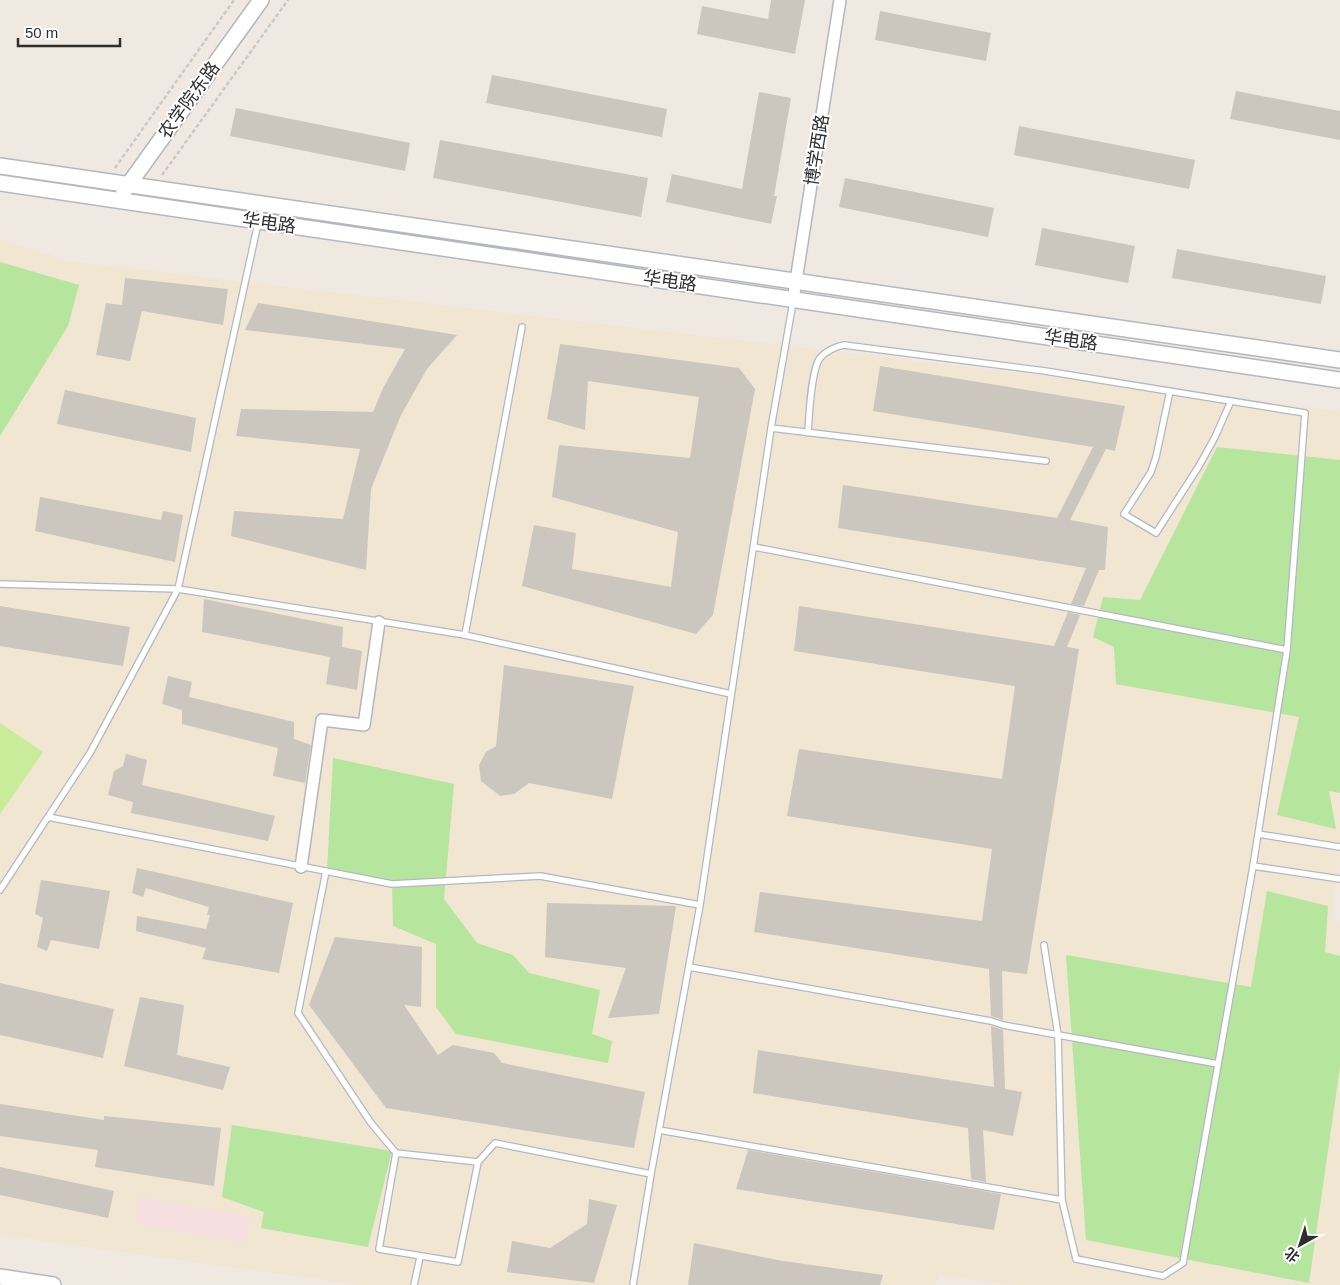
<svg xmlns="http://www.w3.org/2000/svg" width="1340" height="1285" viewBox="0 0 1340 1285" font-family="Helvetica,'Noto Sans SC',sans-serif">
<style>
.education{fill:#f0e6d1}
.medical{fill:#f5dfe0}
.green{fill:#b6e59e}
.pitch{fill:#c9ec9a}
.building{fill:#cbc7bf}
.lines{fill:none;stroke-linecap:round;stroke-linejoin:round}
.service-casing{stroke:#b4b7c1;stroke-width:8}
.minor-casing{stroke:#b4b7c1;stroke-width:14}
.tertiary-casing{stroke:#b4b7c1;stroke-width:18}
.path{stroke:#c9c9c9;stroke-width:2.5;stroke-dasharray:4 2.5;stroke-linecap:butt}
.service{stroke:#fff;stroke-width:5.5}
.minor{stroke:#fff;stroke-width:11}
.tertiary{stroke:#fff;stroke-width:15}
.labels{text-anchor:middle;stroke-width:4;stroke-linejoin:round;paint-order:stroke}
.street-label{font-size:18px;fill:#2e2e2e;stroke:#fff}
</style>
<rect width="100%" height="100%" fill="#efe9e1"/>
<path class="education" d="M 0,239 L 68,261 L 1340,411 L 1340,850 L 1332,917 L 1340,925 L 1340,1285 L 1013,1285 L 940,1276 L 935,1285 L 358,1285 L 0,1235 Z"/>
<path class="medical" d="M 140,1197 L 250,1217 L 245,1243 L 136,1224 Z"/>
<path class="green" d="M 0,262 L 79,285 L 68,326 L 0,436 Z
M 1217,447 L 1340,460 L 1340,793 L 1329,791 L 1336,829 L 1277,815 L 1299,717 L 1116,684 L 1114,647 L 1093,637 L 1103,597 L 1140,600 Z
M 333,758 L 454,784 L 444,899 L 477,943 L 513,955 L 529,973 L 600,990 L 592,1034 L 612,1041 L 608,1063 L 456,1034 L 436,1007 L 436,944 L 393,926 L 392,884 L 327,871 Z
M 1267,891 L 1328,906 L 1325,952 L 1340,956 L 1340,1067 L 1309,1283 L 1086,1240 L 1066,955 L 1251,987 Z
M 232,1125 L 392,1151 L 368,1247 L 261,1228 L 264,1212 L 222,1197 Z"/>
<path class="pitch" d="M 0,723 L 43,752 L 0,814 Z"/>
<path class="building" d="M 771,0 L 805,0 L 795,54 L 697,34 L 702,6 L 768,19 Z
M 880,11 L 991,33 L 986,61 L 875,40 Z
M 492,75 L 667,109 L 662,137 L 486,103 Z
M 1236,91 L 1340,111 L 1340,140 L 1230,119 Z
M 759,92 L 791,98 L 774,196 L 777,196 L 771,224 L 666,202 L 672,174 L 742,189 Z
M 236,108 L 410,143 L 405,171 L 230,136 Z
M 1019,126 L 1195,160 L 1189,189 L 1014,155 Z
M 440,140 L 648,178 L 641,217 L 433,178 Z
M 845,178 L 994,208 L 988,237 L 839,207 Z
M 1042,228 L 1135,246 L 1128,283 L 1035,265 Z
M 1177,249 L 1326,276 L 1321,304 L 1172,278 Z
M 125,278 L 228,289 L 223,325 L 142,311 L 130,361 L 96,355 L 106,303 L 122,305 Z
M 258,303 L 457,335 L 427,369 L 401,415 L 371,489 L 366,570 L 231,536 L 234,511 L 343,519 L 360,449 L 236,436 L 241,409 L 373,412 L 383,388 L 405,349 L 245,330 Z
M 560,344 L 739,368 L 755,389 L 713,615 L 696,634 L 522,586 L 534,525 L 576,533 L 572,569 L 671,587 L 678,532 L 552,497 L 559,445 L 690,458 L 699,397 L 588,381 L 585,430 L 547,419 Z
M 880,366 L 1125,406 L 1115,451 L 1106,449 L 1070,520 L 1108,527 L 1105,570 L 1099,570 L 1084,606 L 1071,604 L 1086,568 L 838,528 L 843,485 L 1057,518 L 1093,447 L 873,411 Z
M 65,390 L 196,418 L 191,452 L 57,424 Z
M 40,497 L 161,520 L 163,511 L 183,515 L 175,562 L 35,531 Z
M 204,599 L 343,627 L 342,647 L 362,651 L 357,690 L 326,684 L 330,657 L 202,632 Z
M 0,606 L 130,627 L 123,666 L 0,646 Z
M 799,606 L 1054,646 L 1068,612 L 1080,615 L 1067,647 L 1079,649 L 1027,974 L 1002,971 L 1003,1020 L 991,1016 L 989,969 L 754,932 L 760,892 L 982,921 L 992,849 L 787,816 L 799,749 L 1002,779 L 1015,686 L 794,651 Z
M 504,665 L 634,686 L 612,799 L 529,783 L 514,794 L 500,796 L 481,781 L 479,765 L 486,752 L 496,746 Z
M 168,676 L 192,682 L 189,697 L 294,722 L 294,739 L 311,745 L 305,783 L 273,776 L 278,748 L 182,724 L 182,710 L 162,704 Z
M 126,754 L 147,760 L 142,785 L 275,816 L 268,841 L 131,813 L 133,802 L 108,795 L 114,771 L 123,766 Z
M 137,868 L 293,903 L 279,973 L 202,959 L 206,948 L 136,931 L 137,916 L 206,929 L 210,915 L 207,915 L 209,907 L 146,888 L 143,897 L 132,893 Z
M 41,880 L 110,891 L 99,949 L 51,940 L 47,951 L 37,947 L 43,918 L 35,914 Z
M 547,903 L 676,906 L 659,1014 L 608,1018 L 626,968 L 545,957 Z
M 335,937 L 422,947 L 421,1007 L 404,1005 L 438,1055 L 453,1045 L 494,1053 L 502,1063 L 645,1092 L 634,1148 L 386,1108 L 309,1005 Z
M 0,983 L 114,1009 L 103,1058 L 0,1035 Z
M 140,997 L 184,1005 L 177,1055 L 230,1067 L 223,1090 L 124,1066 Z
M 991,1026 L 1003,1030 L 1005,1089 L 1022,1092 L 1013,1136 L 983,1130 L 986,1182 L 971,1179 L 968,1128 L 753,1093 L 758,1050 L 994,1087 Z
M 0,1104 L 104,1120 L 104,1116 L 221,1128 L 214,1186 L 95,1167 L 98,1150 L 0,1136 Z
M 748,1150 L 1001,1194 L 994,1230 L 736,1189 Z
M 0,1167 L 114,1191 L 108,1218 L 0,1195 Z
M 589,1199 L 617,1205 L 594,1283 L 507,1272 L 512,1241 L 550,1248 L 587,1224 Z
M 694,1243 L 783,1261 L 883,1275 L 880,1285 L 688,1285 Z"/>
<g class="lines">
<g class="service-casing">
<path id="service" d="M 1170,391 L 1156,457 L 1151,472 L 1124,514 L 1156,533 L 1199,466 L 1215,437 L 1231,401
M 771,428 L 1046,461
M 754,547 L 1287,650
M 0,584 L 178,589 L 465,635 L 731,694
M 465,635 L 522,327
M 48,817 L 392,884 L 540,876 L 700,905
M 1258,834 L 1340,847
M 1253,866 L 1340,879
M 326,871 L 298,1013 L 371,1123 L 396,1153
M 0,890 L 90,753 L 178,589 L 262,205
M 1044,945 L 1058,1035 L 1062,1200
M 689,967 L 991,1021 L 1003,1025 L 1218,1064
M 659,1130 L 1062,1200 L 1076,1259 L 1163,1276 L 1183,1263 L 1253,866 L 1287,650 L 1305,413 L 1045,371 L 844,345 C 834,347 827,350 820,358 C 811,370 809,416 808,433
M 478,1162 L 396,1153 L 379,1249 L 458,1262 L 478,1162 L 495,1143 L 651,1174
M 414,1285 L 420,1257
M 633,1285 L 651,1174 L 700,905 L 771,428 L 793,302"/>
</g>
<g class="minor-casing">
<path id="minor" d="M 793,300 L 840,0
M 301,867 L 322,720 L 364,725 L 379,622"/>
</g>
<g class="tertiary-casing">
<path id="tertiary" d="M 0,166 L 1340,360
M 0,183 L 1340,380
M 124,191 L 261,0
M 0,1277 L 53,1285"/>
</g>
<path class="path" d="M 115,168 L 234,0
M 162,175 L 288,0"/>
<use href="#service" class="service"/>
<use href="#minor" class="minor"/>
<use href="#tertiary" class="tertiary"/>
</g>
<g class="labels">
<g class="street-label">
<text transform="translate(189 100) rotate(-54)" y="6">农学院东路</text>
<text transform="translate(817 150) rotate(-81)" y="6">博学西路</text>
<text transform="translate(269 223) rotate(8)" y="6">华电路</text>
<text transform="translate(670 281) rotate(8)" y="6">华电路</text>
<text transform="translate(1071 340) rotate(8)" y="6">华电路</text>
</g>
</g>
<g transform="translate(1300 1245) rotate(219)" stroke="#ffffff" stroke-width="4" paint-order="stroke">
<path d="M0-4L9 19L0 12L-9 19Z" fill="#2e2e2e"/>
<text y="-8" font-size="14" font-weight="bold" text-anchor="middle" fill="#2e2e2e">北</text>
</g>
<path d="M18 38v8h102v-8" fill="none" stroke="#2e2e2e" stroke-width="2.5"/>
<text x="25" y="38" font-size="15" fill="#2e2e2e" stroke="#ffffff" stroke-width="4" paint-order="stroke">50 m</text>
</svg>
